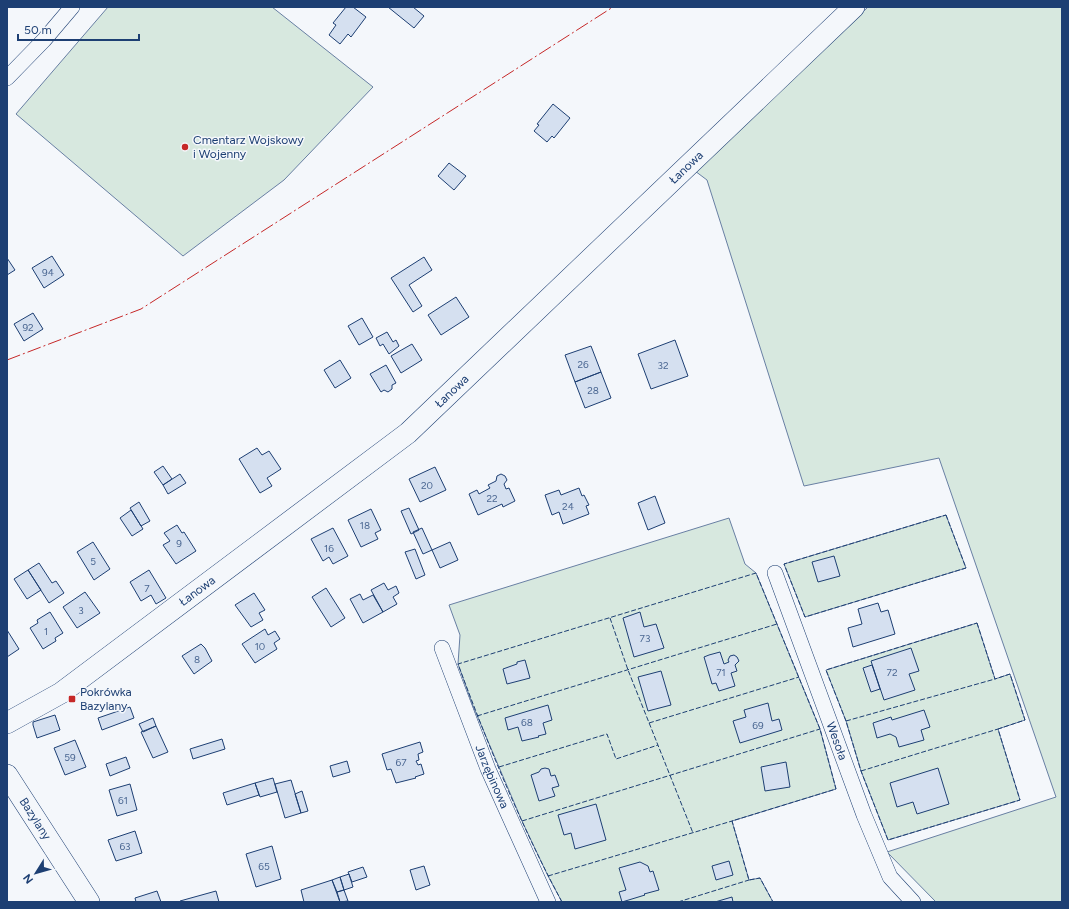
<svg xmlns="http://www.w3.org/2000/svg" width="1069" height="909" viewBox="0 0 1069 909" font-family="Figtree,sans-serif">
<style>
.green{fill:#d7e8df;stroke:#687fa3}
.building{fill:#d5e0f0;stroke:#1d3f73}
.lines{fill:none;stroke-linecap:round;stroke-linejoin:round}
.street-casing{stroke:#1d3f73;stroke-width:16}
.secondary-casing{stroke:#1d3f73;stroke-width:22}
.street{stroke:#f4f7fb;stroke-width:15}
.secondary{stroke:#f4f7fb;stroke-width:21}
.fence{stroke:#1d3f73;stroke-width:1;stroke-dasharray:5 2;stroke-linecap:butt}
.power{stroke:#c62828;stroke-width:1;stroke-dasharray:14 3 2 3;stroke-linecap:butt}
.poi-dot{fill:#c62828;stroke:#f4f7fb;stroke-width:1.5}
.labels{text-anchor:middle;stroke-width:3;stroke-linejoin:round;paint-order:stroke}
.number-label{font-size:10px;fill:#4b6792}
.poi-label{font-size:12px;fill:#1d3f73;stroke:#f4f7fb;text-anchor:start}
.street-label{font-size:12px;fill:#1d3f73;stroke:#f4f7fb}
</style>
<rect width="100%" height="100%" fill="#f4f7fb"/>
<path class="green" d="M 108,7 L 272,7 L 373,87 L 284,180 L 183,256 L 16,114 Z
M 868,7 L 1062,7 L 1062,902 L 936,902 L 887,852 L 1056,797 L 939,458 L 804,486 L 707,180 L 695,171 Z
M 946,515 L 966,568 L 805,617 L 784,564 Z
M 729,518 L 745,564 L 756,573 L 820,729 L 836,789 L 732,821 L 749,880 L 760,878 L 773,902 L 562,902 L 548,876 L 522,821 L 473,706 L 458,664 L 460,635 L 449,605 Z
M 977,623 L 995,679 L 1010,674 L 1025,720 L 998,729 L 1020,800 L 888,840 L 861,771 L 846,721 L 826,670 Z"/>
<path class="building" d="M 346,7 L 353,7 L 366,17 L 351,37 L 348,34 L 340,44 L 329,35 L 336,25 L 333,23 Z
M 388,7 L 413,7 L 424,16 L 414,28 Z
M 553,104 L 570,118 L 554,138 L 552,136 L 547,142 L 534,131 L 539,125 L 537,124 Z
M 449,163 L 466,176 L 454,190 L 438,176 Z
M 52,256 L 64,275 L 44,288 L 32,268 Z
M 424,257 L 432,270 L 409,285 L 422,306 L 413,312 L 391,278 Z
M 7,258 L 15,270 L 7,275 Z
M 456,297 L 469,317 L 441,335 L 428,315 Z
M 33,313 L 43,329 L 24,341 L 14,324 Z
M 362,318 L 373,337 L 359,345 L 348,326 Z
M 387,332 L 393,342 L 396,340 L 399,346 L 389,354 L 383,344 L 380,346 L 376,338 Z
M 675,340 L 688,376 L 651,389 L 638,354 Z
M 412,344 L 422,360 L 401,373 L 391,356 Z
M 591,346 L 601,372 L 575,382 L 565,355 Z
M 340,360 L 351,378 L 335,388 L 324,370 Z
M 386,365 L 396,383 L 392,385 L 392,389 L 388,392 L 384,390 L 381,392 L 370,374 Z
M 601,372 L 611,398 L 585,408 L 575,382 Z
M 257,448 L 262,455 L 269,451 L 281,469 L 267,478 L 272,486 L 260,493 L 239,459 Z
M 163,466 L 172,479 L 163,485 L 154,472 Z
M 435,467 L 446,490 L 420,502 L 409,479 Z
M 180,474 L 186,483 L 168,494 L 163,485 Z
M 501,474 L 505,476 L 507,480 L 504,484 L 506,489 L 509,488 L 515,501 L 503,507 L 502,504 L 478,515 L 469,494 L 477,490 L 479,494 L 490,488 L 488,485 L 496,481 L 497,476 Z
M 579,488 L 582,496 L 584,495 L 589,505 L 586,506 L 589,514 L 563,524 L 559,512 L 552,515 L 545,495 L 559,490 L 561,495 Z
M 655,496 L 665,523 L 648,530 L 638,503 Z
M 139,502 L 150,521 L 141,526 L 130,508 Z
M 409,508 L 419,530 L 411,534 L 401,511 Z
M 371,509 L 381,530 L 375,533 L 378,539 L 361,547 L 348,520 Z
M 131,510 L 143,529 L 132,536 L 120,518 Z
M 177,525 L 182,533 L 184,532 L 196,551 L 176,564 L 163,545 L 170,541 L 164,533 Z
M 333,528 L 348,556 L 333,564 L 329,557 L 323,561 L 311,539 Z
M 422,528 L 432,550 L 423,554 L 413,532 Z
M 93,542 L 110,569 L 94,580 L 77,552 Z
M 450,542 L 458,560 L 440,568 L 432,550 Z
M 415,549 L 425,575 L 416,579 L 405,552 Z
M 834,556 L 840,576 L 818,582 L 812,562 Z
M 39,563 L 52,583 L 56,581 L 64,593 L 49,603 L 28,570 Z
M 28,570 L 41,590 L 27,599 L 14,579 Z
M 149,570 L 166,598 L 156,604 L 151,595 L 141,601 L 130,582 Z
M 384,583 L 388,590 L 396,586 L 399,593 L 393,597 L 397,604 L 383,612 L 371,590 Z
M 326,588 L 345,618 L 331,627 L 312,597 Z
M 85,592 L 100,613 L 77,628 L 63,607 Z
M 254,593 L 265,610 L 259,613 L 263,620 L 251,627 L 235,605 Z
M 360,594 L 363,600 L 373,595 L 383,612 L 363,623 L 350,599 Z
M 878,603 L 881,612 L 888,610 L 895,634 L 853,647 L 848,628 L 862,624 L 858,609 Z
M 50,612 L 63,633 L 55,638 L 56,641 L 43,649 L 30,628 L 38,623 L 37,620 Z
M 640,612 L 644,627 L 656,624 L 664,648 L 634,657 L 623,618 Z
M 265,629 L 268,635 L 275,631 L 280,639 L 274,643 L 277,649 L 255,663 L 242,644 Z
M 7,630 L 19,649 L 7,657 Z
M 201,644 L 205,648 L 212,661 L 194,674 L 182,656 Z
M 911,648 L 919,671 L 909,674 L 915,690 L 884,700 L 871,661 Z
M 720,652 L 724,664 L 729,662 L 728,660 L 730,656 L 734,655 L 737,657 L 739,661 L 735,665 L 737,671 L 731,673 L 735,686 L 719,691 L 716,683 L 712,684 L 704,657 L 709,655 Z
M 525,660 L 530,678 L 507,684 L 503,669 L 517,664 L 517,662 Z
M 872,665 L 880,689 L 871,692 L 863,668 Z
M 661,671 L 671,705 L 648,711 L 638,677 Z
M 768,703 L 772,721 L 779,719 L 782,730 L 740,743 L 733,721 L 746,717 L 744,710 Z
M 548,705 L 552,720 L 543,723 L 546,734 L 538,736 L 539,737 L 522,741 L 518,727 L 508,730 L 505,718 Z
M 130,707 L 134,718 L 102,730 L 98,718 Z
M 924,710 L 930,727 L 921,730 L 924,740 L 899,747 L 896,737 L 890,734 L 877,738 L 873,723 L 891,717 L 892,720 Z
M 55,715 L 60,730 L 37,738 L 33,725 L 33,722 Z
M 153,718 L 156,726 L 143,732 L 139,724 Z
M 156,726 L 168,752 L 153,758 L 141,732 Z
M 222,739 L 225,749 L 193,759 L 190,749 Z
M 75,740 L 86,767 L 65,775 L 54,748 Z
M 420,742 L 423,752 L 418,754 L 419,760 L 416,761 L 418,765 L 421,764 L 424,774 L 415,777 L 416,778 L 396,783 L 391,769 L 387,770 L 382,754 Z
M 126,757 L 130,768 L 110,776 L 106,764 Z
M 347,761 L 350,772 L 333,777 L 330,766 Z
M 786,762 L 790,787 L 765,791 L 761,767 Z
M 545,768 L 549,769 L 551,776 L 555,775 L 559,786 L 552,788 L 555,796 L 539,801 L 531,775 L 539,772 L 541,769 Z
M 938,768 L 949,804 L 917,814 L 913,802 L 897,807 L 890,783 Z
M 273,778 L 277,792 L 260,797 L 255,783 Z
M 291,780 L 301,813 L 285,818 L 275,784 Z
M 255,783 L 259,795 L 227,805 L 223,793 Z
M 130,784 L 137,810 L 117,816 L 109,790 Z
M 302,791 L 308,811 L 301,813 L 295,794 Z
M 596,804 L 606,840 L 575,849 L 571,833 L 564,835 L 558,815 Z
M 135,831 L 142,853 L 116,861 L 108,840 Z
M 272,846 L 281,879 L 256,887 L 246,854 Z
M 729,861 L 733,875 L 716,880 L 712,866 Z
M 640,862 L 648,866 L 650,872 L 653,871 L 659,890 L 644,894 L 645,895 L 622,902 L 619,892 L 626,890 L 619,868 Z
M 424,866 L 430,885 L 416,890 L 410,870 Z
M 363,867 L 367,877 L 352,882 L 348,872 Z
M 349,874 L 353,887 L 344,890 L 340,877 Z
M 340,877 L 344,890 L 337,892 L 332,880 Z
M 332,880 L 340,902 L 304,902 L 301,890 Z
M 344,890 L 348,901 L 340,902 L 337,892 Z
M 157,891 L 161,902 L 136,902 L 135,898 Z
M 216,891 L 219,902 L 180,902 L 180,901 Z
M 732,897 L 733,902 L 715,902 Z"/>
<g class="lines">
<g class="street-casing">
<g id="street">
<path d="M 7,78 L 44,40 L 72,7"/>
<path id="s1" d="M 775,573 L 864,815 L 890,877 L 913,902"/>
<path id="s2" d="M 442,648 L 488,769 L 548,902"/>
</g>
</g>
<g class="secondary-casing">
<g id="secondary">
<path id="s3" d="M 7,723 L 61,693 L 408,433 L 854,7"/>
<path id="s4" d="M 7,775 L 89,902"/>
</g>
</g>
<use href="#street" class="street"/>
<use href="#secondary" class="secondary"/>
<path class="fence" d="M 946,515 L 966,568 L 805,617 L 784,564 Z
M 610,618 L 628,670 L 693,833
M 977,623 L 995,679 L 1010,674 L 1025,720 L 998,729 L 1020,800 L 888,840 L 861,771 L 846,721 L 826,670 Z
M 477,716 L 777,624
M 846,721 L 995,679
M 649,723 L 799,677
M 499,767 L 607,734 L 616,759 L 658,745
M 861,771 L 998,729
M 522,821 L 820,729
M 548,876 L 732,821
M 562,902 C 521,826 488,745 458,664 L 756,573 L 820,729 L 836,789 L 732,821 L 749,880 L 760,878 L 773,902
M 678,902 L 749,880"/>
<path class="power" d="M 7,360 L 141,309 L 613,7"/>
</g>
<g class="poi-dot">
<circle cx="185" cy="147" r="4"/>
<rect x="68" y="695" width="8" height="8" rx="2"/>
</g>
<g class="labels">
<g class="number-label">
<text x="48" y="276">94</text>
<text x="28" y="331">92</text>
<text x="583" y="368">26</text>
<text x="663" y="369">32</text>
<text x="593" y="394">28</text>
<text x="427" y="489">20</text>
<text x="492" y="502">22</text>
<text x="568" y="510">24</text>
<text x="365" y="529">18</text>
<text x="179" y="547">9</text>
<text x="329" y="552">16</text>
<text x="93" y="565">5</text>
<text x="147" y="592">7</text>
<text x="81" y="614">3</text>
<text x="46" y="635">1</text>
<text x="645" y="642">73</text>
<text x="260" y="650">10</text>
<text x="197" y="663">8</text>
<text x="721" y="676">71</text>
<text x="892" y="676">72</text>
<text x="527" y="726">68</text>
<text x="758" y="729">69</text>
<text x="70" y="761">59</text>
<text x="401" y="766">67</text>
<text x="123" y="804">61</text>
<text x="125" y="850">63</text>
<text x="264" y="870">65</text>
</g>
<g class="poi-label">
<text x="193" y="144">Cmentarz Wojskowy<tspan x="193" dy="14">i Wojenny</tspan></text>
<text x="80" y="696">Pokrówka<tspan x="80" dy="14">Bazylany</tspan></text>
</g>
<g class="street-label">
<text dy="4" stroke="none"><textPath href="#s3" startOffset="880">Łanowa</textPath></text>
<text dy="4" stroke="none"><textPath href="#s3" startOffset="556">Łanowa</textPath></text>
<text dy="4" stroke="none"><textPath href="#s3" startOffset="232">Łanowa</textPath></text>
<text dy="4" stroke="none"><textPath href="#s1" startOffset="179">Wesoła</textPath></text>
<text dy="4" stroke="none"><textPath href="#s2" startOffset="138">Jarzębinowa</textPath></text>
<text dy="4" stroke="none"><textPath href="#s4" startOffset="52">Bazylany</textPath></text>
</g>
</g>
<rect width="1069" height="909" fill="none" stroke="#1d3f73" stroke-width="16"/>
<g transform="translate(36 873) rotate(233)" stroke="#f4f7fb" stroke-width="3" paint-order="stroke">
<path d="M0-3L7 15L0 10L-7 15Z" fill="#1d3f73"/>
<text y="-6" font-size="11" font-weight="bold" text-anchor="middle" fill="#1d3f73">N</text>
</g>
<path d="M18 34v6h121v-6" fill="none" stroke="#1d3f73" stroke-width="2"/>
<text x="24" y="34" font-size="12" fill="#1d3f73" stroke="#f4f7fb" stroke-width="3" paint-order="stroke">50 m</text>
</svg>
